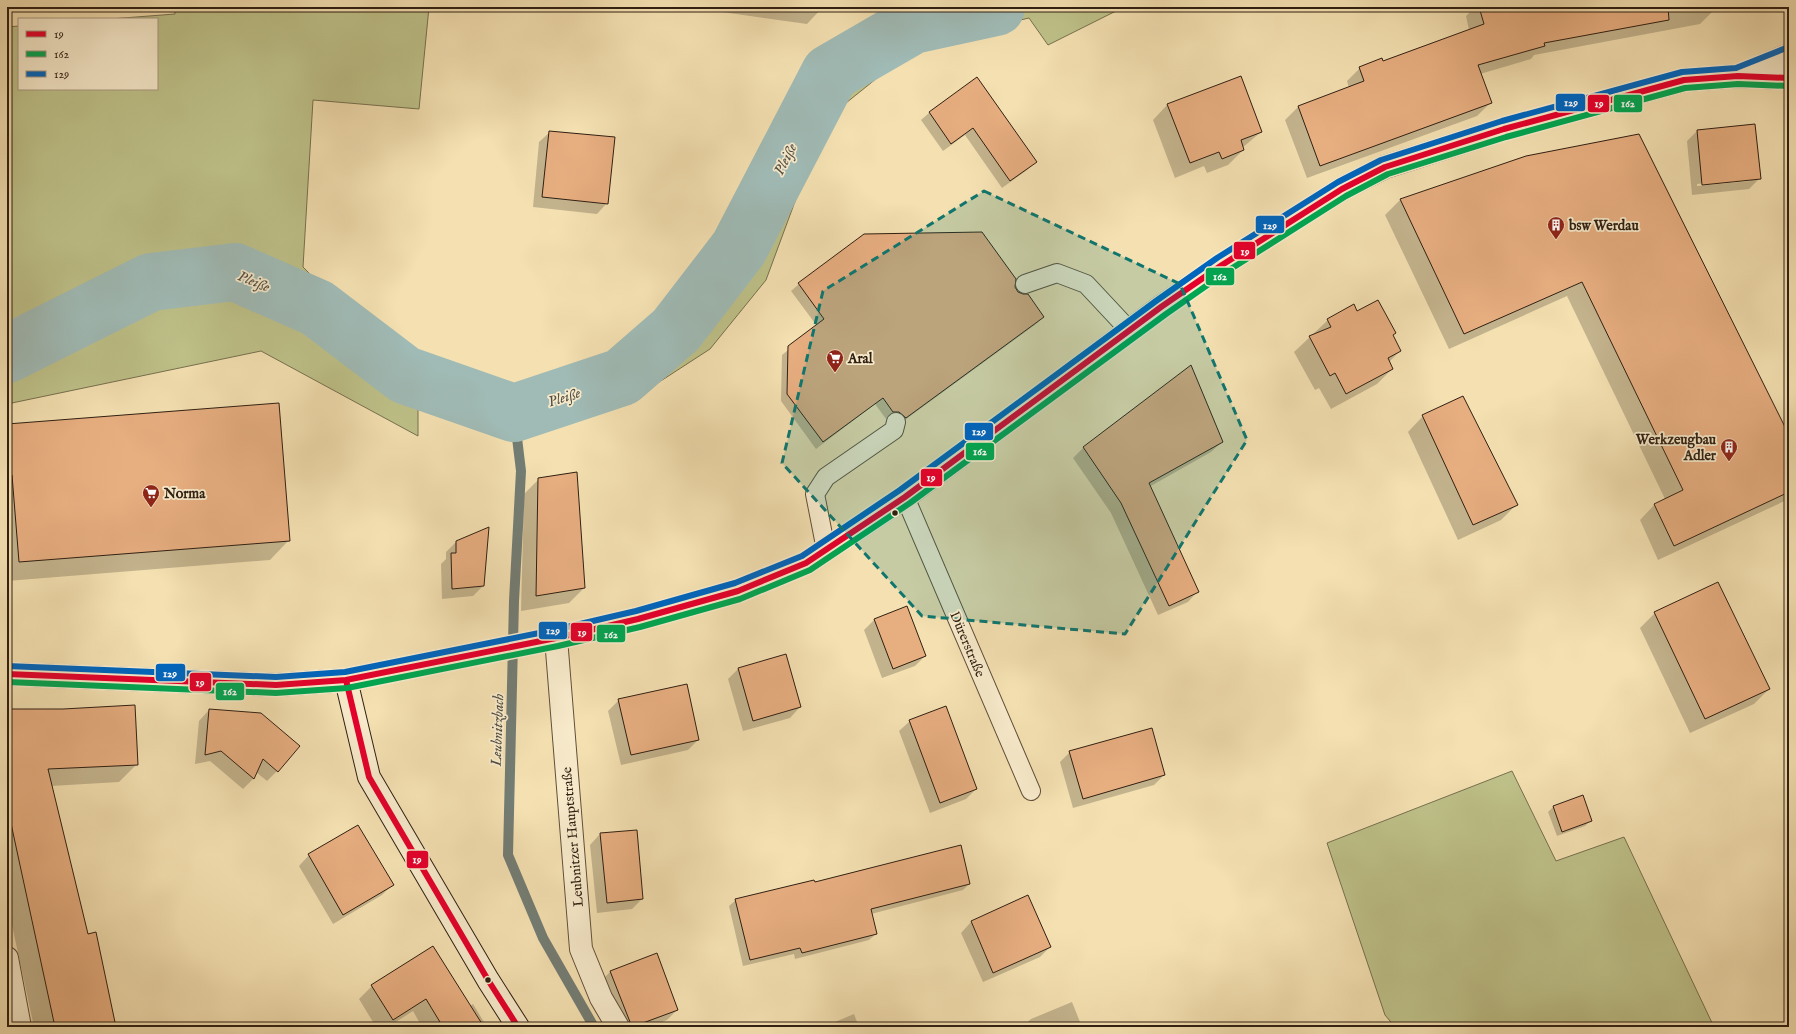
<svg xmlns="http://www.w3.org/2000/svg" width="1796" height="1034" viewBox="0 0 1796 1034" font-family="'IM FELL English',serif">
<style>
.green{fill:#bec189;stroke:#76704e}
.shadow{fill:#0003;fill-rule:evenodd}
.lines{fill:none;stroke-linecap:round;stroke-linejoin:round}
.stream{stroke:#737d74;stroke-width:10}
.river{stroke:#a0bbb6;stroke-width:58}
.building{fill:#e7ae80;stroke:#2f1f12}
.lane-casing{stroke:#604f3a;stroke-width:20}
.street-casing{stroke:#604f3a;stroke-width:24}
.secondary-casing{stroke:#2f1f12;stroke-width:24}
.lane{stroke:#f8ebcc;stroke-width:18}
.street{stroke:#f8ebcc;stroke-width:22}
.secondary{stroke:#f8ebcc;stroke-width:22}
.bus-1-casing{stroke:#f8ebcc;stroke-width:9}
.bus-2-casing{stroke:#f8ebcc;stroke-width:9}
.bus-3-casing{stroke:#f8ebcc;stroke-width:9}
.bus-1{stroke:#e4002b;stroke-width:6}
.bus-2{stroke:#00a651;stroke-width:6}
.bus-3{stroke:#0065bd;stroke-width:6}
.marked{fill:#0f766e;fill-opacity:0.2;stroke:#0f766e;stroke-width:3;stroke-dasharray:8 5;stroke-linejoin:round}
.bus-dot{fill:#2f1f12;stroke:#f8ebcc;stroke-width:1.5}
.labels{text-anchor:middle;stroke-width:3.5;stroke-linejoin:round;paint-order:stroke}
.poi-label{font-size:14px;font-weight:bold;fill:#2f1f12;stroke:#f8ebcc;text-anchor:start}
.street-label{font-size:14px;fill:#2f1f12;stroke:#f8ebcc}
.water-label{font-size:15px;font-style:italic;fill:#514e43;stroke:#f8ebcc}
.line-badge{stroke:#f8ebcc;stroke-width:1.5}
.badge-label{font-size:11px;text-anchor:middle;font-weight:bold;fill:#fff}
</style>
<rect width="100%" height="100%" fill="#f4e0b1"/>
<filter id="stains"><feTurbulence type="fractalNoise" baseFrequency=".005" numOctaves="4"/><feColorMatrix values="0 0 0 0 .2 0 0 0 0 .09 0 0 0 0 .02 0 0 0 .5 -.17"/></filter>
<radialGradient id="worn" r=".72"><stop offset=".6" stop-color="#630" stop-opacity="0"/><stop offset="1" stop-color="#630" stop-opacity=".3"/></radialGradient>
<path class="green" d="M 175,7 L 429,7 L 419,109 L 313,100 L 303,267 L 328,292 L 384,343 L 444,374 L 526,391 L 600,368 L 648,337 L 706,265 L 762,159 L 796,81 L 859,35 L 922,7 L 1124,7 L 1048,45 L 1029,18 L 950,36 L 892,66 L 841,107 L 800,188 L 766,280 L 710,349 L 633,399 L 571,420 L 525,432 L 510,428 L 418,392 L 418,436 L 261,351 L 7,404 L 7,27 L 19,26 L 19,89 L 157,89 L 157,19 L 110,19 L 175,14 Z
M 1512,771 L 1556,861 L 1624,837 L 1714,1027 L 1395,1027 L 1385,1015 L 1327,843 Z"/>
<path class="shadow" d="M 687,7 L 823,7 L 807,24 Z
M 1475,7 L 1712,7 L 1713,11 L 1700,24 L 1534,55 L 1531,59 L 1480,74 L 1491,102 L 1477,116 L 1307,178 L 1285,120 L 1298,107 L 1349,88 L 1347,81 L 1360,68 L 1383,62 L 1469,30 L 1466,16 Z
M 977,79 L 1035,162 L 1027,170 L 1002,188 L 965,135 L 943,151 L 921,120 L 929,113 Z
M 1168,104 L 1261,132 L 1242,148 L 1243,150 L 1228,165 L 1207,173 L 1204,166 L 1175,178 L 1153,120 Z
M 1754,125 L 1760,178 L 1749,189 L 1692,195 L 1687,141 L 1697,131 ZM 1750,179 L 1750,181 L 1697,186 L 1697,184 Z
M 550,132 L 607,203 L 597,214 L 533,207 L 539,142 Z
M 1526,157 L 1789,437 L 1789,499 L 1658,560 L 1640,520 L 1655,504 L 1665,499 L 1567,296 L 1449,349 L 1385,215 L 1400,200 Z
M 799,284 L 1014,287 L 1017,292 L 1043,317 L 1036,324 L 898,425 L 892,419 L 886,419 L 875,404 L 816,449 L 781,401 L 782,355 L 817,326 L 791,291 Z
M 1328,320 L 1395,333 L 1392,336 L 1400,351 L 1389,362 L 1392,369 L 1377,384 L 1331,409 L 1319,388 L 1315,390 L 1294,352 Z
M 1191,367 L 1222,442 L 1211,452 L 1149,487 L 1198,591 L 1188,602 L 1158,615 L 1111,513 L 1073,458 L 1083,448 Z
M 1423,416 L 1516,505 L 1501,520 L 1458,540 L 1408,432 Z
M 7,425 L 289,540 L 270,560 L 7,581 Z
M 539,479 L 584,588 L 569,603 L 521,611 L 524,494 Z
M 456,542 L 483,586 L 473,596 L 442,599 L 441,564 L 446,559 L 446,552 Z
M 907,608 L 925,656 L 915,666 L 882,678 L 864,630 L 874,620 Z
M 1655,613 L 1769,689 L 1754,704 L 1690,733 L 1640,628 Z
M 785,655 L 800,707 L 790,718 L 743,731 L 728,679 L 738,669 Z
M 619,700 L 698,740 L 688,750 L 621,765 L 608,711 Z
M 7,710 L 137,764 L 119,782 L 51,786 L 87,935 L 115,1027 L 34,1027 L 7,902 Z
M 209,710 L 277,771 L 267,781 L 256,772 L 253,779 L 243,789 L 210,761 L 195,764 L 199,721 Z
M 910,721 L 976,789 L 966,799 L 930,813 L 899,731 Z
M 1070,752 L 1164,775 L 1154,785 L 1073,808 L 1060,762 Z
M 1582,797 L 1590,821 L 1585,826 L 1557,836 L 1548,812 L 1553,807 Z
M 600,834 L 642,899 L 632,909 L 597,913 L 590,845 Z
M 309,855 L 392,885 L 382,895 L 333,924 L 299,866 Z
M 814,883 L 969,884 L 963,890 L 871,914 L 876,934 L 869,940 L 795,959 L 794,954 L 743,966 L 729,906 L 736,900 Z
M 1028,897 L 1050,947 L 1040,957 L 983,982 L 961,933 L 971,922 Z
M 433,947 L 470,1006 L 473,1004 L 487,1027 L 422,1027 L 413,1011 L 388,1027 L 376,1027 L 359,999 L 372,986 Z
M 611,971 L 677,1010 L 667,1020 L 649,1027 L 618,1027 L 600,982 Z
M 1072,1002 L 1082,1027 L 1022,1027 L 1031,1019 Z
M 854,1014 L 859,1027 L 823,1027 Z"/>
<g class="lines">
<path class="stream" d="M 514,413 L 521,471 L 514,601 L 508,855 L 543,938 L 594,1027"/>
<path class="river" d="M 7,354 L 151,282 L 235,272 L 317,308 L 405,375 L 514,413 L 622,377 L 676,330 L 739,248 L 830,73 L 913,25 L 996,7"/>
</g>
<path class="building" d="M 1479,7 L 1668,7 L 1669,20 L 1544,43 L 1545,46 L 1478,65 L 1492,103 L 1320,166 L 1298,106 L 1364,81 L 1359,67 L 1382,58 L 1383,61 L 1484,24 Z
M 1241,76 L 1262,132 L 1241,140 L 1244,150 L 1222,159 L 1219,152 L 1190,163 L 1167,104 Z
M 977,77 L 1037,162 L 1010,181 L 973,128 L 951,144 L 929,112 Z
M 1755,124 L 1761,179 L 1702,185 L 1697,130 Z
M 549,131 L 615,137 L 608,204 L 542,197 Z
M 1639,134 L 1789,435 L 1789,492 L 1674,546 L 1654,504 L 1683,490 L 1582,282 L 1464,334 L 1400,199 L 1526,156 Z
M 982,232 L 1016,279 L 1015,287 L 1018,292 L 1023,294 L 1028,294 L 1044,317 L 906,418 L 899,412 L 893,412 L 883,398 L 823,442 L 787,394 L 788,346 L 824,319 L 798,283 L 864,234 Z
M 1378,300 L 1396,333 L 1393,335 L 1401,351 L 1388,358 L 1393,369 L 1346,394 L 1335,373 L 1330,376 L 1309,336 L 1331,327 L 1327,319 L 1354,304 L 1357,311 Z
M 1191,365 L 1223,442 L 1149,483 L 1199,592 L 1169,606 L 1121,503 L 1083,447 Z
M 1463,396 L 1518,505 L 1473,525 L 1422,415 Z
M 279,403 L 290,541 L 19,562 L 12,475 L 7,476 L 7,424 Z
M 577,472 L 585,588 L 536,596 L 538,478 Z
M 489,527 L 484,586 L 452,589 L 451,553 L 456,553 L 456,541 Z
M 1718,582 L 1770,689 L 1705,719 L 1654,612 Z
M 907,606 L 926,656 L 893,669 L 874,619 Z
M 786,654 L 801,707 L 753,721 L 738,668 Z
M 687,684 L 699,740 L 631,755 L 618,699 Z
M 135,705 L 138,765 L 48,769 L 88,934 L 96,932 L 116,1027 L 55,1027 L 7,805 L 7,709 L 63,709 Z
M 946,706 L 977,789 L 940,803 L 909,720 Z
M 209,709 L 261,713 L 300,746 L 278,772 L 263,759 L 254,779 L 221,751 L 205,755 Z
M 1152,728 L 1165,775 L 1083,799 L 1069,751 Z
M 1583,795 L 1592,821 L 1562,832 L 1553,806 Z
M 358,825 L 394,885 L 343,915 L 308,854 Z
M 637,830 L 643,899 L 607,903 L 600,833 Z
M 961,845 L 970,884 L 871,909 L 877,934 L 802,953 L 800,948 L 750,960 L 735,899 L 814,880 L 815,882 Z
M 1028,895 L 1051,947 L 993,973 L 971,921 Z
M 433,946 L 484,1027 L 443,1027 L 426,999 L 393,1020 L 371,985 Z
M 657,953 L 678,1010 L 632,1027 L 610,971 Z"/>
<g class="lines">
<g class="lane-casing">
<path id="lane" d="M 1025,284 L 1057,273 L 1086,284 L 1129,330
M 905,497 L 1031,791
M 826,550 L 815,494 L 826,477 L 894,430 L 896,422"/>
</g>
<g class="street-casing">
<path id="street" d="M 556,638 L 581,949 L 601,998 L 618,1027
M 7,958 L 20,1027"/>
</g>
<g class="secondary-casing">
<path id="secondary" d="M 1745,73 L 1789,55
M 7,674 L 276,685 L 346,680 L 556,638 L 638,619 L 738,591 L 806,563 L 905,497 L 1161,307 L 1222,265 L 1342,189 L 1385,167 L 1504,129 L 1684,80 L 1738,76 L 1789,78
M 346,680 L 369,777 L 488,980 L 518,1027"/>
</g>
<use href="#lane" class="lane"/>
<use href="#street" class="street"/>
<use href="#secondary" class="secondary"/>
<g class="bus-1-casing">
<path id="bus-1" d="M 7,674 L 276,685 L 346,680 L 556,638 L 638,619 L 738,591 L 806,563 L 905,497 L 1161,307 L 1222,265 L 1342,189 L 1385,167 L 1504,129 L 1684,80 L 1738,76 L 1789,78
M 346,680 L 369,777 L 488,980 L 518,1027"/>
</g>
<g class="bus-2-casing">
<path id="bus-2" d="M 7,682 L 276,693 L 347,688 L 558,646 L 640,627 L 740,599 L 810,570 L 910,503 L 1166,314 L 1226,272 L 1346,196 L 1388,174 L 1506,137 L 1685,88 L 1738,84 L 1789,86"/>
</g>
<g class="bus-3-casing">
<path id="bus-3" d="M 7,666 L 276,677 L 345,672 L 554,630 L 636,611 L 735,583 L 802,556 L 900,490 L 1156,301 L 1217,258 L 1338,182 L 1381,160 L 1502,121 L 1682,72 L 1736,68 L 1786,48"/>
</g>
<use href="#bus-1" class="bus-1"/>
<use href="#bus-2" class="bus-2"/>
<use href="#bus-3" class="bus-3"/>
</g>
<path class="marked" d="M 984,191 L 1180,284 L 1247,440 L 1125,634 L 922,616 L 782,463 L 823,291 Z"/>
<defs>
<g id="building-pin" transform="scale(0.9)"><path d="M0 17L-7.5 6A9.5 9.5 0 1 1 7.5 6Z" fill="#8f2418" stroke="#f8ebcc"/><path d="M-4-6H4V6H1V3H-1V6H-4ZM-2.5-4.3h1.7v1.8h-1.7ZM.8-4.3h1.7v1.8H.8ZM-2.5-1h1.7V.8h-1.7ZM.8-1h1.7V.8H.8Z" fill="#fff"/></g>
<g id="supermarket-pin" transform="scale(0.9)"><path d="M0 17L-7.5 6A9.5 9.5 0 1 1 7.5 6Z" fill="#8f2418" stroke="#f8ebcc"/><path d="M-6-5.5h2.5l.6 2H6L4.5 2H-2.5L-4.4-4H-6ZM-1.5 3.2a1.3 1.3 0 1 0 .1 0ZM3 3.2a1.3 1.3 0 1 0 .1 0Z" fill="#fff"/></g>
</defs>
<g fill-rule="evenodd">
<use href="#building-pin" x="1556" y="225"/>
<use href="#supermarket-pin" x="835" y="358"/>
<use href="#building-pin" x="1729" y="447"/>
<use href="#supermarket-pin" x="151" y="493"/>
</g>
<g class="bus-dot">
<circle cx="895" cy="513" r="3.5"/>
<circle cx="488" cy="980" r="3.5"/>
</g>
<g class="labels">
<g class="poi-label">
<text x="1569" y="230">bsw Werdau</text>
<text x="848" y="363">Aral</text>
<text x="1716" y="444" text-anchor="end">Werkzeugbau<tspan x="1716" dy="16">Adler</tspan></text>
<text x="164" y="498">Norma</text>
</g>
<g class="street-label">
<text transform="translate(968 644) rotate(67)" y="5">Dürerstraße</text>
<text transform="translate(572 837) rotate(-95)" y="5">Leubnitzer Hauptstraße</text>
</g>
<g class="water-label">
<text transform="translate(785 159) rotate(-63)" y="5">Pleiße</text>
<text transform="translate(254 281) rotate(22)" y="5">Pleiße</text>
<text transform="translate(564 397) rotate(-18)" y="5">Pleiße</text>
<text transform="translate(497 730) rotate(-88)" y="5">Leubnitzbach</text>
</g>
</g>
<g class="line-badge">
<rect x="1555" y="93" width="31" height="19" rx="4" fill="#0065bd"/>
<rect x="1587" y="94" width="23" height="19" rx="4" fill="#e4002b"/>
<rect x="1613" y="94" width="30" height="19" rx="4" fill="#00a651"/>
<rect x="1255" y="215" width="30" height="19" rx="4" fill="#0065bd"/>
<rect x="1233" y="241" width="23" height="19" rx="4" fill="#e4002b"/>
<rect x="1205" y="267" width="30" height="19" rx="4" fill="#00a651"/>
<rect x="964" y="422" width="30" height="19" rx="4" fill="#0065bd"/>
<rect x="965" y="442" width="30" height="19" rx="4" fill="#00a651"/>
<rect x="920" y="468" width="23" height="19" rx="4" fill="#e4002b"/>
<rect x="538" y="621" width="30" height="19" rx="4" fill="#0065bd"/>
<rect x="570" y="622" width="23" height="20" rx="4" fill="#e4002b"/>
<rect x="596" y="624" width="30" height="19" rx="4" fill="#00a651"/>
<rect x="155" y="663" width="31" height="19" rx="4" fill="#0065bd"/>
<rect x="189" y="672" width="23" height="20" rx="4" fill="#e4002b"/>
<rect x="215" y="682" width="30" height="19" rx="4" fill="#00a651"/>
<rect x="406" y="850" width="23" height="19" rx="4" fill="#e4002b"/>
</g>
<g class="badge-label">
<text x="1571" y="106">129</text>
<text x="1599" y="107">19</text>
<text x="1628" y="107">162</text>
<text x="1270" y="229">129</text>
<text x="1245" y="255">19</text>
<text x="1220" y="280">162</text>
<text x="979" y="435">129</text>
<text x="980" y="455">162</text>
<text x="931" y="481">19</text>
<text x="553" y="634">129</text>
<text x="582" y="636">19</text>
<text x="611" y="638">162</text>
<text x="170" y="677">129</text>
<text x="200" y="686">19</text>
<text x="230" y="695">162</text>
<text x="417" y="863">19</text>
</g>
<rect width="1796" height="1034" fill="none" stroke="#f4e0b1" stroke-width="24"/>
<rect x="8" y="8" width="1780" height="1018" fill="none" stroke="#2f1f12" stroke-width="2"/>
<rect x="12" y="12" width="1772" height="1010" fill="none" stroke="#2f1f12"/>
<rect x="18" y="18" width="140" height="72" fill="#f8ebcc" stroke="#a89982"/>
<rect x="26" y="31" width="20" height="6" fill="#e4002b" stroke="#a89982"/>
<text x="54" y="38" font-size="12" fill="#2f1f12">19</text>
<rect x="26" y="51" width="20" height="6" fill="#00a651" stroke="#a89982"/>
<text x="54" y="58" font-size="12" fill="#2f1f12">162</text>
<rect x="26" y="71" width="20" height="6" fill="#0065bd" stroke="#a89982"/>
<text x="54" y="78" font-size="12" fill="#2f1f12">129</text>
<rect width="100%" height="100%" filter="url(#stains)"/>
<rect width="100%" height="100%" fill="url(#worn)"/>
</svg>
